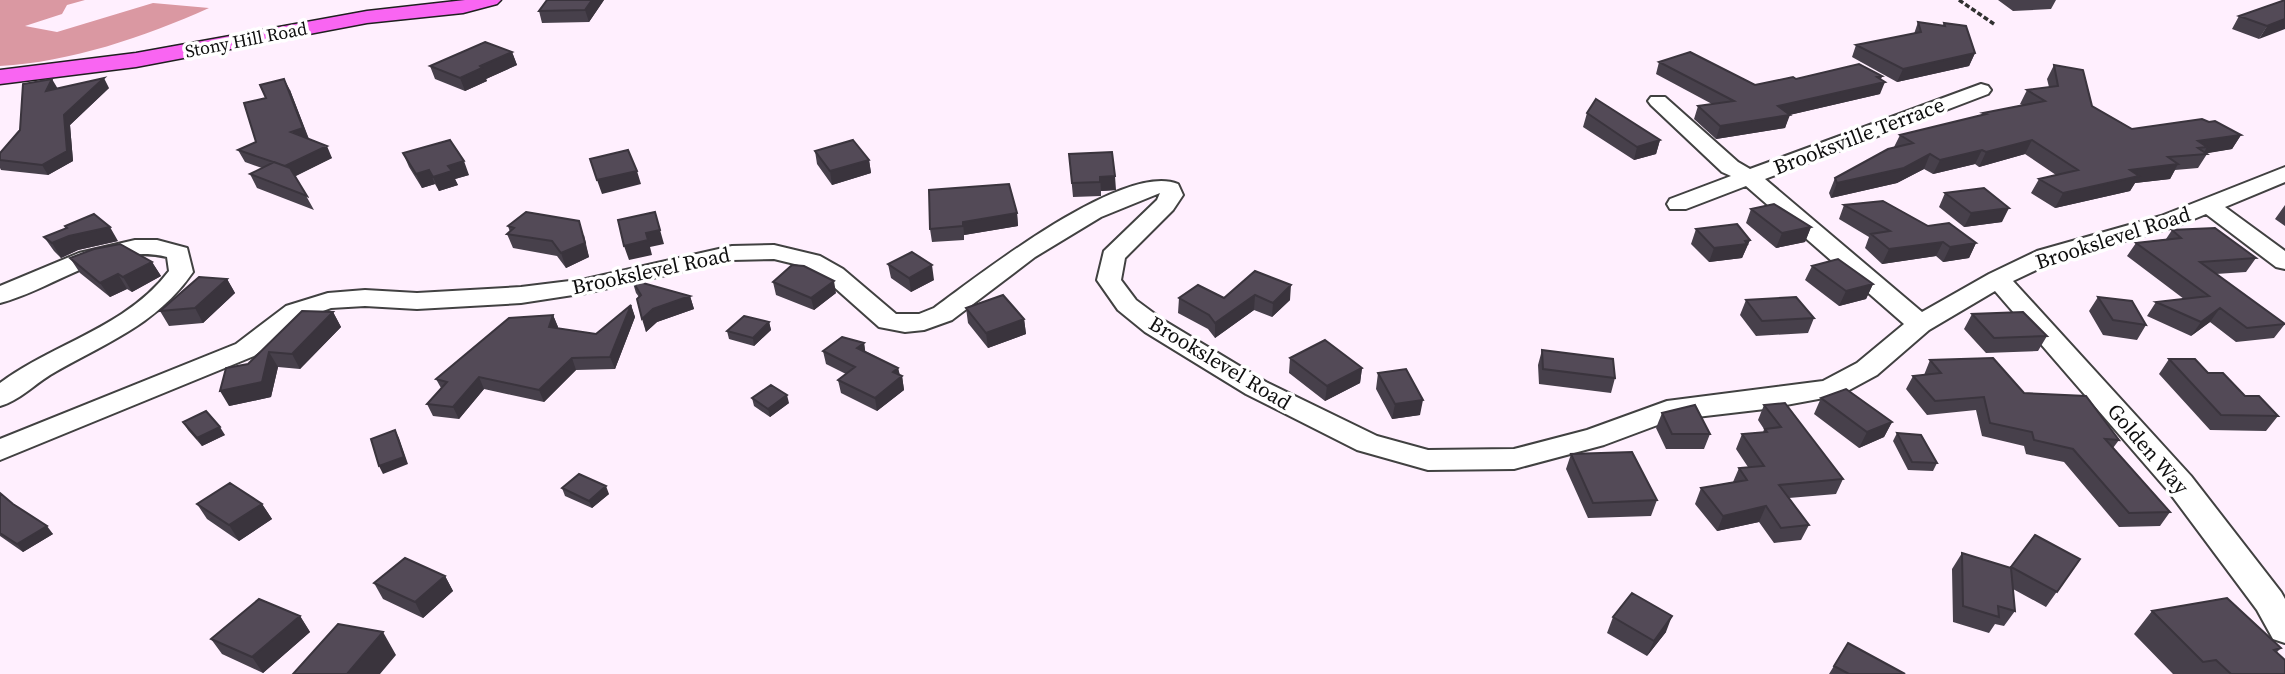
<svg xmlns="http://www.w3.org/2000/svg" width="2285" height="674" viewBox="0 0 2285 674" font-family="'Source Serif 4',serif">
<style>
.forest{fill:#da98a2}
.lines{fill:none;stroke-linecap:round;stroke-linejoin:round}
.minor-casing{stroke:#414141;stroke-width:4}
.major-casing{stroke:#1f1f1f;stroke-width:3}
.path{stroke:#303030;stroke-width:3.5;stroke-dasharray:5 2.5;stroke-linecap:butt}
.minor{fill:#fff;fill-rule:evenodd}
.major{fill:#f965f2;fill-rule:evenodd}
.wall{fill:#47404b}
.shaded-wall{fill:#3a343d}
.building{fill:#534a57;stroke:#3a343d;stroke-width:2}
.labels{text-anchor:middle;stroke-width:7;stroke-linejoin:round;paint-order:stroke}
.far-street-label{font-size:18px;fill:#0e0e0e;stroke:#fff}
.street-label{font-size:21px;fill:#0e0e0e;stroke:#fff}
</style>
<rect width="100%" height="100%" fill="#ffeffe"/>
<path class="forest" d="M 0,0 L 85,0 L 67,5 L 62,14 L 25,26 L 57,32 L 153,3 L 209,8 C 144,37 71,62 0,66 Z"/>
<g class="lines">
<g class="minor-casing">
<path id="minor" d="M 1981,84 L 1988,86 L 1991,90 L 1988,94 L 1765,179 L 1922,312 L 1989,274 L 2037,251 L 2161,216 L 2285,167 L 2285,182 L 2225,207 L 2285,251 L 2285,269 L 2276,267 L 2206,214 L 2177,226 L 2055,261 L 2013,281 L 2191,476 L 2281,592 L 2285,599 L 2285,643 L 2273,639 L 2257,610 L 2169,492 L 1995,291 L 1929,330 L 1877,375 L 1840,395 L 1765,409 L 1671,420 L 1604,445 L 1514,469 L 1428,470 L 1357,450 L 1246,394 L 1145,332 L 1118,310 L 1097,280 L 1104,251 L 1157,200 L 1160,193 L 1101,217 L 1035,257 L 952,320 L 924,330 L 905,332 L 879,327 L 825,279 L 803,266 L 774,259 L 732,260 L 586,293 L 521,303 L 417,309 L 365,306 L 331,308 L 304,318 L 254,356 L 0,460 L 0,439 L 236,344 L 286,306 L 328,293 L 365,290 L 417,293 L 521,287 L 586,279 L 732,246 L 774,245 L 820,256 L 843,269 L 896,314 L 919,314 L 934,308 C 979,275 1124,161 1178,184 L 1183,195 L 1173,210 L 1125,258 L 1121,280 L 1136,300 L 1163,320 L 1266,382 L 1377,436 L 1428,450 L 1514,449 L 1587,430 L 1667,401 L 1823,381 L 1857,363 L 1904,324 L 1746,186 L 1686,209 L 1670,209 L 1667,204 L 1670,199 L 1731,176 L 1722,172 L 1651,105 L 1648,101 L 1651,97 L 1665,97 L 1738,162 L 1750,169 Z
M 135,240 L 157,240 L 187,248 L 193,272 C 157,325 103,344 50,375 C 34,385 18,401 0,406 L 0,383 C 54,343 127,327 169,271 L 167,257 C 107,242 55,289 0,303 L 0,286 L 79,253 Z"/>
</g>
<g class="major-casing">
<path id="major" d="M 465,0 L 501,0 L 497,4 L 463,13 L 367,23 L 136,67 L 0,84 L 0,70 L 136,53 L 367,11 Z"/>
</g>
<path class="path" d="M 1959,0 L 1994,24"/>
<use href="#minor" class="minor"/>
<use href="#major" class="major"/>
</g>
<path class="wall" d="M 604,0 L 589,22 L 542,23 L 539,11 Z
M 1998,0 L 2056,0 L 2051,9 L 2013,11 Z
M 2284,0 L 2259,39 L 2232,29 L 2239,16 Z
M 1918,22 L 1943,26 L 1944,23 L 1975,53 L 1969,66 L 1897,82 L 1852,57 L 1856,45 L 1914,34 Z
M 512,52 L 517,65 L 486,79 L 487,81 L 465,91 L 435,79 L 430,66 Z
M 1659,62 L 1755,85 L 1796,79 L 1882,76 L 1881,79 L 1880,94 L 1789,115 L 1785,128 L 1716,139 L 1694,119 L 1698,106 L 1712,104 L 1656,74 Z
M 2054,65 L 2092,106 L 2132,129 L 2209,122 L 2241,135 L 2232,149 L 2206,153 L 2207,154 L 2198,168 L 2175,170 L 2170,179 L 2135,183 L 2130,191 L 2055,208 L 2031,193 L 2039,179 L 2056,175 L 2025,154 L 1979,167 L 1975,164 L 1933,174 L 1924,169 L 1897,183 L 1831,198 L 1829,193 L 1835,178 L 1894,147 L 1900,135 L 1982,115 L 1983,113 L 2022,105 L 2020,104 L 2027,90 L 2049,87 L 2047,79 Z
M 109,88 L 70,125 L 73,161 L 48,175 L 1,170 L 0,168 L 0,153 L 57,89 Z
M 290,90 L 309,139 L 332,158 L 295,176 L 314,210 L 257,188 L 250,174 L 262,168 L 245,162 L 238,150 L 256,142 L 266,98 Z
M 1587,113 L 1660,140 L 1656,154 L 1634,160 L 1583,127 Z
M 815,151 L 869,160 L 871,173 L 832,185 L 817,164 Z
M 403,153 L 469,175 L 455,179 L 458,185 L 439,191 L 435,184 L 422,188 L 409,167 Z
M 1069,154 L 1116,190 L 1101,191 L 1101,196 L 1073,197 Z
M 1945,193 L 2002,222 L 1964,227 L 1939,207 Z
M 1844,205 L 1928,226 L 1976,243 L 1969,258 L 1943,262 L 1936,256 L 1882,264 L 1865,248 L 1869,237 L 1839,219 Z
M 2285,205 L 2285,226 L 2275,219 Z
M 1751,209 L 1811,227 L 1805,242 L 1776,248 L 1746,223 Z
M 1017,213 L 1018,226 L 964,235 L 964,240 L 932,242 L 930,229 Z
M 65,226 L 118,241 L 78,250 L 61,258 L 54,251 L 44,237 L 67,228 Z
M 508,226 L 584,235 L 589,257 L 566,268 L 557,256 L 513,248 L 507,234 L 510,232 Z
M 1696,229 L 1750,240 L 1742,258 L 1709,262 L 1691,244 Z
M 2172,230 L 2256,258 L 2246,272 L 2216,274 L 2285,324 L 2274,338 L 2236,342 L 2210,322 L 2191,336 L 2147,316 L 2156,302 L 2184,299 L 2127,256 L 2136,243 L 2166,239 Z
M 70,258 L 152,262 L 161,276 L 132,292 L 127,289 L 110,297 L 80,273 Z
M 888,264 L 934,280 L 911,292 L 891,278 Z
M 1812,266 L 1873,284 L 1866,299 L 1839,306 L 1805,280 Z
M 1255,271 L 1290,300 L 1272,317 L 1254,310 L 1215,338 L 1208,329 L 1178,313 L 1179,298 L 1224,298 Z
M 227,279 L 235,293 L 203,323 L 169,326 L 160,311 Z
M 632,280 L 690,296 L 694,309 L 657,322 L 646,332 L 639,297 L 636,293 Z
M 773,282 L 836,293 L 814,310 L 776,295 Z
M 2098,297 L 2146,325 L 2137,340 L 2103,335 L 2089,311 Z
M 1746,300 L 1814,318 L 1808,333 L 1756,336 L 1740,315 Z
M 631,305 L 635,317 L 615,369 L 576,370 L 544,402 L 484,389 L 459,419 L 433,416 L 427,404 L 441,388 L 436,379 L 553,315 L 558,327 L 557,329 L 596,334 Z
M 966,308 L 1024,319 L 1026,334 L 988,348 L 968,323 Z
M 333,312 L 341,327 L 300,369 L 278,367 L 271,397 L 229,406 L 248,364 Z
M 1972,314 L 2047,336 L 2038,351 L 1986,353 L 1964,329 Z
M 769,322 L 771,330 L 754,346 L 729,339 L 727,331 Z
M 864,343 L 865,351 L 898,368 L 900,375 L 902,376 L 904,390 L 877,411 L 841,393 L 838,380 L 846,374 L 826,364 L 823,351 Z
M 1542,350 L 1615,378 L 1611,393 L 1539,384 L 1538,365 Z
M 1290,358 L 1362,368 L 1360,383 L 1325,401 L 1289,373 Z
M 2169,359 L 2208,373 L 2278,416 L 2266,431 L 2210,430 L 2159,374 Z
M 1930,360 L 2024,393 L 2119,440 L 2113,448 L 2170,512 L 2160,526 L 2119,527 L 2064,462 L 2026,454 L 2024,446 L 1982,436 L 1976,410 L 1927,415 L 1906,389 L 1913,376 L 1924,375 Z
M 1378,373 L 1420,415 L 1392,419 L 1376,389 Z
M 752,398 L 789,403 L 770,417 L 754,406 Z
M 1821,398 L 1892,422 L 1884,437 L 1859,448 L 1814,414 Z
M 1764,405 L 1843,479 L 1836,494 L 1789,498 L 1809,525 L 1801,540 L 1774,543 L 1759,522 L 1717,531 L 1695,504 L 1701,488 L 1733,482 L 1739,468 L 1748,467 L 1736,449 L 1742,434 L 1763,433 L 1764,429 L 1758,420 Z
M 1662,413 L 1710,434 L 1704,449 L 1666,449 L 1656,428 Z
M 183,422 L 225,435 L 202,446 L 188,430 Z
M 1897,433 L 1937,463 L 1933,471 L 1908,470 L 1893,441 Z
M 1571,454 L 1657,500 L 1651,516 L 1588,518 L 1566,469 Z
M 562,488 L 609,494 L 592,508 L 565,496 Z
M 0,493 L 13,504 L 53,534 L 23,552 L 0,536 Z
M 197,504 L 262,504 L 272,519 L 239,541 L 207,519 Z
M 2035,535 L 2080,559 L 2046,607 L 2013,589 L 2015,611 L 2004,626 L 1995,624 L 1989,633 L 1953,622 L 1952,569 L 1962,553 L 2011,568 Z
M 445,576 L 453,591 L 423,618 L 383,599 L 374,583 Z
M 2152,611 L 2281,648 L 2277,652 L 2285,674 L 2173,674 L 2134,634 Z
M 300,616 L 310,632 L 263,673 L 222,654 L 211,639 Z
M 1613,617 L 1666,632 L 1647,656 L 1607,633 Z
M 1848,643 L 1905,674 L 1829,674 Z"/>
<path class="shaded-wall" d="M 592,0 L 604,0 L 589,22 L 585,10 Z
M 2285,19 L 2285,29 L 2259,39 L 2267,26 Z
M 512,52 L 517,65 L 486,79 L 487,81 L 465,91 L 460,78 L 480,66 Z
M 1975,53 L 1969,66 L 1897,82 L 1903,69 Z
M 1882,76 L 1879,83 L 1885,82 L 1880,94 L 1781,117 L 1790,115 L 1785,128 L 1716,139 L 1720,126 L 1778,106 Z
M 104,78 L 109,88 L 70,125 L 73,161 L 48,175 L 42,165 L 64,115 Z
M 52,79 L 58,89 L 46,91 Z
M 284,79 L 290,90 L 309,140 L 291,132 Z
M 2241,135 L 2232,149 L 2203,154 L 2207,147 L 2198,141 Z
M 1660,140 L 1656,154 L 1634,160 L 1637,147 Z
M 2032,140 L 2025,154 L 1979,167 L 1986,152 Z
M 327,146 L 332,158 L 290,179 L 284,166 Z
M 1982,150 L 1975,164 L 1933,174 L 1940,160 Z
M 1930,154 L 1924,169 L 1897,183 L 1831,198 L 1837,183 Z
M 869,160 L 871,173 L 832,185 L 830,171 Z
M 464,161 L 469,175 L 455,179 L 458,185 L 439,191 L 433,177 L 448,166 Z
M 2178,164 L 2170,179 L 2135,183 L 2130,191 L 2055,208 L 2063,193 L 2130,170 Z
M 429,170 L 435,184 L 422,188 L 416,174 Z
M 637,171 L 641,184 L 602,194 L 597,180 Z
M 1115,176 L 1116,190 L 1101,191 L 1100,177 Z
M 2009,208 L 2002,222 L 1964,227 L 1971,213 Z
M 655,212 L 664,244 L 650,247 L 652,255 L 629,260 L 624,246 L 646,233 Z
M 1017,213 L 1018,226 L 964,235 L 963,222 Z
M 579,221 L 589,257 L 566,268 L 561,253 Z
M 110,227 L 118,241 L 78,250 L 61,258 L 52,243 L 69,236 Z
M 1811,227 L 1805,242 L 1776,248 L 1782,233 Z
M 1750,240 L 1742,258 L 1709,262 L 1714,248 Z
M 1943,242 L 1936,256 L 1882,264 L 1889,249 Z
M 1976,243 L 1969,258 L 1943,262 L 1950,247 Z
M 152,262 L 161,276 L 132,292 L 123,277 Z
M 932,265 L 934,280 L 911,292 L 909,278 Z
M 118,274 L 127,289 L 110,297 L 100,283 Z
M 227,279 L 235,293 L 203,323 L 195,308 Z
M 834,281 L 836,293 L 814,310 L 811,298 Z
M 1873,284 L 1866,299 L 1839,306 L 1846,291 Z
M 1291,285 L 1290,300 L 1272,317 L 1273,303 Z
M 1255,295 L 1254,310 L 1215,338 L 1215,323 Z
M 690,296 L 694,309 L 657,322 L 646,332 L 642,319 L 653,309 Z
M 631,305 L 635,317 L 615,369 L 610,357 Z
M 2220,308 L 2210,322 L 2191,336 L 2201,322 Z
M 333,312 L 341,327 L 300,369 L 292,354 Z
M 553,315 L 558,327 L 553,339 L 549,327 Z
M 1024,319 L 1026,334 L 988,348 L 986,333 Z
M 769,322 L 771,330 L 754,346 L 753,338 Z
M 864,343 L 866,356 L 857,348 Z
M 269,352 L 278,367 L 271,397 L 229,406 L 220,391 Z
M 572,358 L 576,370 L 544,402 L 539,390 Z
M 898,368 L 900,378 L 902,376 L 904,390 L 877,411 L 875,398 L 893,372 Z
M 1362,368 L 1360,383 L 1325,401 L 1327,386 Z
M 479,377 L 484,389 L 459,419 L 453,407 Z
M 787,395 L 789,403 L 770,417 L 768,409 Z
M 1423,400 L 1420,415 L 1392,419 L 1395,404 Z
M 1892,422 L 1884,437 L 1859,448 L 1867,432 Z
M 220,427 L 225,435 L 202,446 L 197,438 Z
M 395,430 L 399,438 L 408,464 L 383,474 L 379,466 Z
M 606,486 L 609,494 L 592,508 L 589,501 Z
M 262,504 L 272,519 L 239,541 L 229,525 Z
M 1766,506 L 1759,522 L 1717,531 L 1723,516 Z
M 47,526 L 53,534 L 23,552 L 17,544 Z
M 445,576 L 453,591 L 423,618 L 415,602 Z
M 300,616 L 310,632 L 263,673 L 252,657 Z
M 1672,616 L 1666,632 L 1647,656 L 1654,641 Z
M 383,632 L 396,655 L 380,674 L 347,674 Z"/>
<path class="building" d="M 547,0 L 592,0 L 585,10 L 539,11 Z
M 2285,0 L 2285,19 L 2267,26 L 2239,16 Z
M 1918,22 L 1945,26 L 1944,23 L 1966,26 L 1975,53 L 1903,69 L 1856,45 L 1921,32 Z
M 485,42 L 512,52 L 480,66 L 482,68 L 460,78 L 430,66 Z
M 1690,52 L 1755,85 L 1793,77 L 1796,79 L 1859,64 L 1882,76 L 1877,77 L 1885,82 L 1778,106 L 1790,115 L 1720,126 L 1698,106 L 1734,101 L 1659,62 Z
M 2054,65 L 2083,70 L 2092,106 L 2132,129 L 2202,119 L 2209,122 L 2215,121 L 2241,135 L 2198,141 L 2207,147 L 2198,148 L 2207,154 L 2168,157 L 2178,164 L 2130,170 L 2139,176 L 2063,193 L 2039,179 L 2078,170 L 2032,140 L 1986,152 L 1982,150 L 1940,160 L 1930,154 L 1904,168 L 1837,183 L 1835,178 L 1888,149 L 1913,143 L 1900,135 L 1986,114 L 1983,113 L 2045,101 L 2027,90 L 2058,86 Z
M 104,78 L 64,115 L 67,151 L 42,165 L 0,160 L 0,153 L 20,130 L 23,84 L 52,79 L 46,91 Z
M 284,79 L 303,128 L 291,132 L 327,146 L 285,166 L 238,150 L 256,142 L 244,103 L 266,98 L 260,85 Z
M 1596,99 L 1660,140 L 1637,147 L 1587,113 Z
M 450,140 L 464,161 L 448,166 L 452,171 L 433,177 L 429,170 L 416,174 L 403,153 Z
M 853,140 L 869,160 L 830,171 L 815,151 Z
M 628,150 L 637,171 L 597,180 L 590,159 Z
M 1112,152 L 1115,176 L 1100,177 L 1100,182 L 1072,183 L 1069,154 Z
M 274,162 L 290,168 L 307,196 L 250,174 Z
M 1009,184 L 1017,213 L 963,222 L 963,226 L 930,229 L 929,190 Z
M 1984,188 L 2009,208 L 1971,213 L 1945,193 Z
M 1883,201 L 1928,226 L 1949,223 L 1976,243 L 1950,247 L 1943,242 L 1889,249 L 1871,234 L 1890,231 L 1844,205 Z
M 1774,204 L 1811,227 L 1782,233 L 1751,209 Z
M 526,212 L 579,221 L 585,243 L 561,253 L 552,241 L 507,234 L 514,228 L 508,226 Z
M 655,212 L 660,230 L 646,233 L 648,240 L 624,246 L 618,220 Z
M 94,214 L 110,227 L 69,236 L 52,243 L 44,237 L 67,228 L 65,226 Z
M 1737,224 L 1750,240 L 1745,241 L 1747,244 L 1714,248 L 1696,229 Z
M 2215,228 L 2256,258 L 2200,262 L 2285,324 L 2247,328 L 2220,308 L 2201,322 L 2156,302 L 2209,296 L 2136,243 L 2181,238 L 2172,230 Z
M 120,244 L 152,262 L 123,277 L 118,274 L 100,283 L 70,258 L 94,249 Z
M 912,252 L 932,265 L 909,278 L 888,264 Z
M 1838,259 L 1873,284 L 1846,291 L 1812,266 Z
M 792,265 L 804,266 L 834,281 L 811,298 L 773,282 Z
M 1255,271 L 1291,285 L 1273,303 L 1255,295 L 1215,323 L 1209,315 L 1179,298 L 1198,285 L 1224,298 Z
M 199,277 L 227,279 L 195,308 L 160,311 Z
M 632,280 L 690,296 L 653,309 L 642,319 L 637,299 L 641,295 Z
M 1003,295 L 1024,319 L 986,333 L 966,308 Z
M 1796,297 L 1814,318 L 1762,321 L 1746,300 Z
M 2098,297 L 2132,301 L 2146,325 L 2113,320 Z
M 631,305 L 610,357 L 572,358 L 539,390 L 479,377 L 453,407 L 427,404 L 447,382 L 436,379 L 509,318 L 553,315 L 549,327 L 596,334 Z
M 302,311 L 333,312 L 292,354 L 269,352 L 262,382 L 220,391 L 226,368 L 248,364 Z
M 2023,312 L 2047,336 L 1994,338 L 1972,314 Z
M 744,316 L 769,322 L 753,338 L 727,331 Z
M 842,337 L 864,343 L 857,348 L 898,368 L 893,372 L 902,376 L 875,398 L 838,380 L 855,367 L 823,351 Z
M 1325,340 L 1362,368 L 1327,386 L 1290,358 Z
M 1542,350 L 1613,359 L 1615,378 L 1543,369 Z
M 1993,358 L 2024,393 L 2086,396 L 2119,440 L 2105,439 L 2170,512 L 2129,513 L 2073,449 L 2034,440 L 2032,432 L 1990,423 L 1984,397 L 1935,401 L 1913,376 L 1941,373 L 1930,360 Z
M 2169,359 L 2195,359 L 2208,373 L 2223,373 L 2245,396 L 2259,396 L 2278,416 L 2221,415 Z
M 1406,369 L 1423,400 L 1395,404 L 1378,373 Z
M 771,385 L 787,395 L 768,409 L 752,398 Z
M 1846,389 L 1892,422 L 1867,432 L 1821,398 Z
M 1785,403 L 1843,479 L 1779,485 L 1809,525 L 1781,528 L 1766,506 L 1723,516 L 1701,488 L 1747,480 L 1739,468 L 1764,466 L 1742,434 L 1767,432 L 1765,429 L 1781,427 L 1764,405 Z
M 1695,405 L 1710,434 L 1672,434 L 1662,413 Z
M 206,411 L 220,427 L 197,438 L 183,422 Z
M 395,430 L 404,457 L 379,466 L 371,439 Z
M 1897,433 L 1921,435 L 1937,463 L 1912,462 Z
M 1632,452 L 1657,500 L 1593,503 L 1571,454 Z
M 579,474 L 606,486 L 589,501 L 562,488 Z
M 230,483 L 262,504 L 229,525 L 197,504 Z
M 0,493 L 13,504 L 47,526 L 17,544 L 0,533 Z
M 2035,535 L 2080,559 L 2057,592 L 2011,567 Z
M 1962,553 L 2011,568 L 2015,611 L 1998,606 L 1999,617 L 1963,606 Z
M 405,558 L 445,576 L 415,602 L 374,583 Z
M 1632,593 L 1672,616 L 1654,641 L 1613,617 Z
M 2227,598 L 2281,648 L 2274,650 L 2285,660 L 2285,674 L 2231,674 L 2216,660 L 2203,662 L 2152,611 Z
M 259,599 L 300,616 L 252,657 L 211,639 Z
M 338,624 L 383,632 L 347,674 L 293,674 Z
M 1848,643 L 1905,674 L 1849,674 L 1834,666 Z"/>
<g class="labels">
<g class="far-street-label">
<text transform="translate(246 40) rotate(-11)" y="6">Stony Hill Road</text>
</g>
<g class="street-label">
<text transform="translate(1859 136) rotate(-21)" y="7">Brooksville Terrace</text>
<text transform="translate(2113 238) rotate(-18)" y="7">Brookslevel Road</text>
<text transform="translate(651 271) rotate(-12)" y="7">Brookslevel Road</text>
<text transform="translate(1220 363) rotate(31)" y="7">Brookslevel Road</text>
<text transform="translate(2148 449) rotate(49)" y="7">Golden Way</text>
</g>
</g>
</svg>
